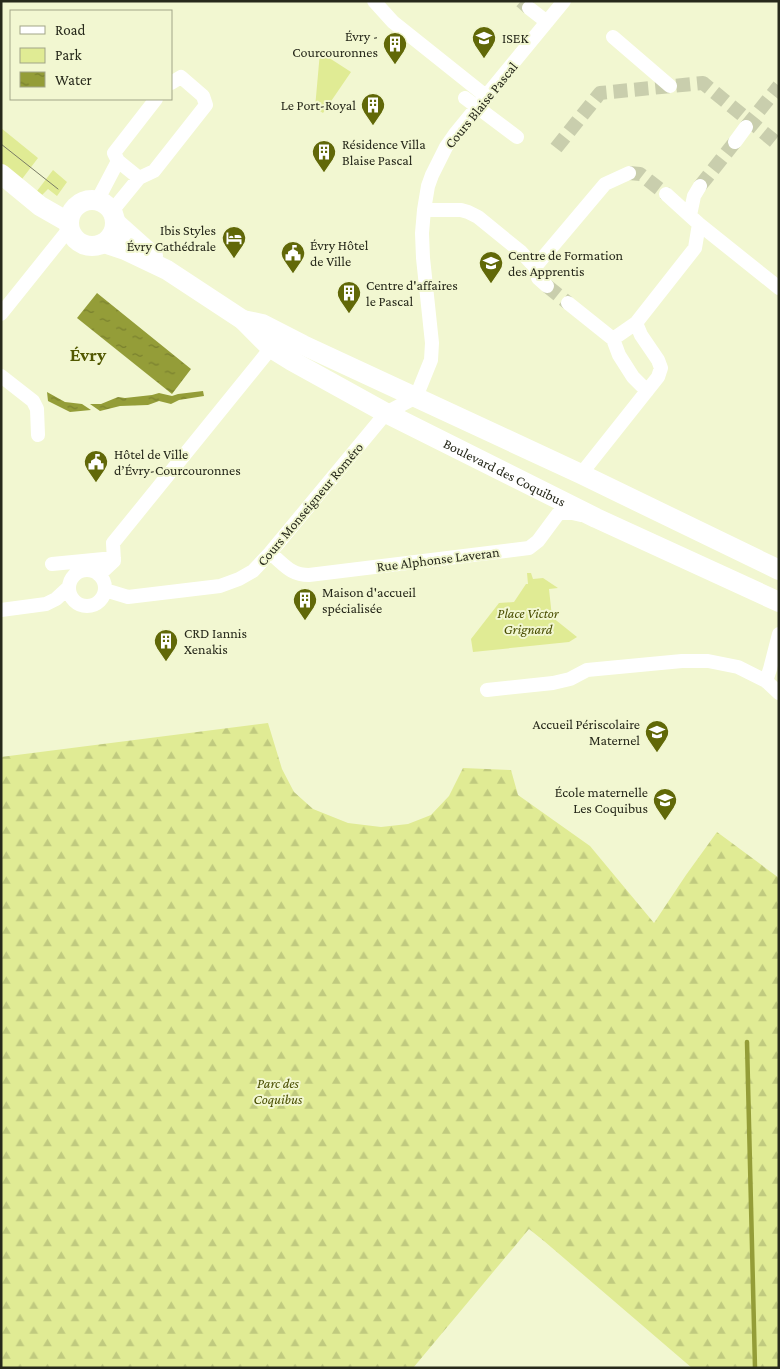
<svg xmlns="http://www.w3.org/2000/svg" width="780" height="1369" viewBox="0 0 780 1369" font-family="'Crimson Pro',serif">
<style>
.green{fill:#e0eb94}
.forest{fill:url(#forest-firs)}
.water{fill:url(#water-ripples)}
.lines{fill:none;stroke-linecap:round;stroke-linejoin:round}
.stream{stroke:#949d38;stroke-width:4.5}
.street-tunnel{stroke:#c9cead;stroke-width:14;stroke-dasharray:14 7;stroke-linecap:butt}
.street{stroke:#fff;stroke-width:14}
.secondary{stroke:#fff;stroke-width:20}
.tram{stroke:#797c65;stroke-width:1}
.labels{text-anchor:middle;stroke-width:4;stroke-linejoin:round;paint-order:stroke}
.poi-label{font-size:14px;fill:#27291b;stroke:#f2f7d1;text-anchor:start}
.street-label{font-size:14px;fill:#27291b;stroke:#f2f7d1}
.park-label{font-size:14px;font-style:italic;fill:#494e00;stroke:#f2f7d1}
.district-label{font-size:19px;font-weight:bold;fill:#525800;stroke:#f2f7d1}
</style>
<defs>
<pattern id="forest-firs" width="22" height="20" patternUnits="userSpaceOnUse" patternTransform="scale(1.25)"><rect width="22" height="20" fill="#e0eb94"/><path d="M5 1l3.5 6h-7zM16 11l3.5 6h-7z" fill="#c0ca7f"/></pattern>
<pattern id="water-ripples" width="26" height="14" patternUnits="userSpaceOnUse" patternTransform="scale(1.25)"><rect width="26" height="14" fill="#949d38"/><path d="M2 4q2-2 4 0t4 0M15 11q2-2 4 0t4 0" fill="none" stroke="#79802e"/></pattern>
</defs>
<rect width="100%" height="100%" fill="#f2f7d1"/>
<path class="green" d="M 320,52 L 351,72 L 323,113 L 315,108 Z
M 1,128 L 38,158 L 22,179 L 1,163 Z
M 53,170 L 67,182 L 57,196 L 48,189 L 42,195 L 37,191 Z
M 527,573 L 531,573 L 533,579 L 543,578 L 558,588 L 549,589 L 552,617 L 577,637 L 569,642 L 473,652 L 471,639 L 499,603 L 514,602 L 526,584 L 528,584 Z"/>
<path class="forest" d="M 268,723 L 282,769 L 294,792 L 313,809 L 348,823 L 381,827 L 408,824 L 431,815 L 449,796 L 463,768 L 511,770 L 518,795 L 590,846 L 654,923 L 686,875 L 717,832 L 779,878 L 779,1368 L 692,1368 L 544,1241 L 529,1229 L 413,1368 L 1,1368 L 1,757 Z"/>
<path class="water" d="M 97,293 L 191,369 L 172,394 L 77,318 Z
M 203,391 L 204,396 L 179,400 L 171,404 L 159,401 L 148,405 L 120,406 L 100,411 L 90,404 L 101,404 L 118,397 L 125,398 L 152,395 L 159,393 L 172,396 L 178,394 Z
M 47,392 L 65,402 L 82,404 L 91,410 L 70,412 L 48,401 Z"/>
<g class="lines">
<path class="stream" d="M 747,1042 L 755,1368"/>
<path class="street-tunnel" d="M 521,1 L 529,8
M 746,127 L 779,86
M 556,148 L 600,93 L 703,83 L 779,145
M 629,173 L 640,174 L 666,194
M 700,186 L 735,142
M 547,286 L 568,303"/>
<path class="street" d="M 374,1 L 393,22 L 487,97
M 529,8 L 547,22
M 613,37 L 670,86
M 465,98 L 517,137
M 735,142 L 746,127
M 118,161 L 139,178
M 666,194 L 699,224 L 779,288
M 97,201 L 118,161 L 114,153 L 156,99
M 424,210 L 461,210 L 468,212 L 478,217 L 521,252 L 535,267 L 538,278 L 547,286
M 112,211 L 139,178 L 154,171 L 206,105 L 203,96 L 181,77 L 171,83
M 690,215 L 694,196 L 700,186
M 535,267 L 605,184 L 629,173
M 568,303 L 613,339 L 619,355 L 633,377 L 647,391
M 1,314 L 69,229
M 613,339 L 636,323 L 695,248 L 699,224
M 1,376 L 33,401 L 37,409 L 38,435
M 581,474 L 658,377 L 661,368 L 658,360 L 641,335 L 636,323
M 270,553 C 284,564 290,575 309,575 L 529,548 L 538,541 L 558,514 L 568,512 L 581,515
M 52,564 L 114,558
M69 588a18 18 0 1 1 36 0a18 18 0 1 1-36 0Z
M 99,575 L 114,561 L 113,543 L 267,353
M 105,590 L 128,597 L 220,586 L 239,579 L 253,571 L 270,553 L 386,413 L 416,397 L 431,360 L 432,343 L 423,258 L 422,233 L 424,210 L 428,186 L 432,175 L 446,147 L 455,134 L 564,1
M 1,610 L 46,604 L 56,599 L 69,587
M 766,681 L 770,669 L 779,634
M 487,690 L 553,683 L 570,679 L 587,670 L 682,661 L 708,661 L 738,667 L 766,681 L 779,693"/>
<g class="secondary">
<path d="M 1,174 L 40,206 L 68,222"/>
<circle cx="92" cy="223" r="23"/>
<path d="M 115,222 L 153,256"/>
<path id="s1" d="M 104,243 L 125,250 L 167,270 L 243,320 L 271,348 L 292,361 L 386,413 L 596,518 L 779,602"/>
<path d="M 243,320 L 262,324 L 303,345 L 581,474 L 779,570"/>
</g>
<path class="tram" d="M 1,144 L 58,189"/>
</g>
<defs>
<g id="university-pin" transform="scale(1.25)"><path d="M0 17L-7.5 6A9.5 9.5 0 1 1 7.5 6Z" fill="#616808" stroke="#f2f7d1"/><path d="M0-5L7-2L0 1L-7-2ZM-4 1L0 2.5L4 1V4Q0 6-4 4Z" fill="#fff"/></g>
<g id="building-pin" transform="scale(1.25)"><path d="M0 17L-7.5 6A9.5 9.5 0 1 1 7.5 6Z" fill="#616808" stroke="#f2f7d1"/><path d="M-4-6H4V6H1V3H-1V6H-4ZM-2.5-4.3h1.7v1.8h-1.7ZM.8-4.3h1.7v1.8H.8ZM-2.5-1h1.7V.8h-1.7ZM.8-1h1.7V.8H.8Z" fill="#fff"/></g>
<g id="hotel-pin" transform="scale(1.25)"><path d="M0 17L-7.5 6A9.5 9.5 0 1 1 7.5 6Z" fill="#616808" stroke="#f2f7d1"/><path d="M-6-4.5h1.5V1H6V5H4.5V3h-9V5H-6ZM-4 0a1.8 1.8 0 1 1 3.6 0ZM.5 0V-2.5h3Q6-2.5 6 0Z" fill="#fff"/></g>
<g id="civic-pin" transform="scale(1.25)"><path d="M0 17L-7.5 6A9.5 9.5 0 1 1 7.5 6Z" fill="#616808" stroke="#f2f7d1"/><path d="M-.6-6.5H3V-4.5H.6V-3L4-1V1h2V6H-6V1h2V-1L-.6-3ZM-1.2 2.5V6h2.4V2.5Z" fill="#fff"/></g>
<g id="school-pin" transform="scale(1.25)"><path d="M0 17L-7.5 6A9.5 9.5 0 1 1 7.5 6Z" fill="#616808" stroke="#f2f7d1"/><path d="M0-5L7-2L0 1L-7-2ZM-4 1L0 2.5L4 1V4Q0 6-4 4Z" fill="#fff"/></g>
</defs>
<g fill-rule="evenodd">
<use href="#university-pin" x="484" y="38"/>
<use href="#building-pin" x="395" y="44"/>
<use href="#building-pin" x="373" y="105"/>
<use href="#building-pin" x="324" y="152"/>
<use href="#hotel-pin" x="234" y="238"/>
<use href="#civic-pin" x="293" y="253"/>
<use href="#university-pin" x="491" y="263"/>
<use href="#building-pin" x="349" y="293"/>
<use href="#civic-pin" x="96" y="462"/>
<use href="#building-pin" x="305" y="600"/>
<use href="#building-pin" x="166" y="641"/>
<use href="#school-pin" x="657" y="732"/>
<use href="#school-pin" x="665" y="800"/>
</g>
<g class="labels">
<g class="poi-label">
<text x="378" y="41" text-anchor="end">Évry -<tspan x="378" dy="16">Courcouronnes</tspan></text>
<text x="502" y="43">ISEK</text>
<text x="356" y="110" text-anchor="end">Le Port-Royal</text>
<text x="342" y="149">Résidence Villa<tspan x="342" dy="16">Blaise Pascal</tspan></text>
<text x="216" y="235" text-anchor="end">Ibis Styles<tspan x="216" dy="16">Évry Cathédrale</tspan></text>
<text x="310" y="250">Évry Hôtel<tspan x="310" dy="16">de Ville</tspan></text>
<text x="508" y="260">Centre de Formation<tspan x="508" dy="16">des Apprentis</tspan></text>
<text x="366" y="290">Centre d'affaires<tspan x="366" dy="16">le Pascal</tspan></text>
<text x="114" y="459">Hôtel de Ville<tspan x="114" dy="16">d’Évry-Courcouronnes</tspan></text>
<text x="322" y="597">Maison d'accueil<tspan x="322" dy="16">spécialisée</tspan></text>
<text x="184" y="638">CRD Iannis<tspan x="184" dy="16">Xenakis</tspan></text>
<text x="640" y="729" text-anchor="end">Accueil Périscolaire<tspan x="640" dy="16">Maternel</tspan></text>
<text x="648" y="797" text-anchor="end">École maternelle<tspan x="648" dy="16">Les Coquibus</tspan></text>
</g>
<g class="street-label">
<text transform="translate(481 105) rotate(-51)" y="5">Cours Blaise Pascal</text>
<text dy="5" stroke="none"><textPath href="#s1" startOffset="464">Boulevard des Coquibus</textPath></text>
<text transform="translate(310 504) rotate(-50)" y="5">Cours Monseigneur Roméro</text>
<text transform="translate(438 559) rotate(-7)" y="5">Rue Alphonse Laveran</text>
</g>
<g class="park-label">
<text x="528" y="618">Place Victor<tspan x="528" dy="16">Grignard</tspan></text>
<text x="278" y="1088">Parc des<tspan x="278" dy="16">Coquibus</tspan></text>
</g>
<g class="district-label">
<text x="88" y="361">Évry</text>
</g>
</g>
<rect width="780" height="1369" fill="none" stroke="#27291b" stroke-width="5"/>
<rect x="10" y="10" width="162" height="90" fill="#f2f7d1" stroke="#a1a588"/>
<rect x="20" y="26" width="25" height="8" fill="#ffffff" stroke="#a1a588"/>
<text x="55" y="35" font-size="15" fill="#27291b">Road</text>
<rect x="20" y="48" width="25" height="15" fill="#e0eb94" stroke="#a1a588"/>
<text x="55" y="60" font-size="15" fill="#27291b">Park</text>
<rect x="20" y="72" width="25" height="15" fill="url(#water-ripples)" stroke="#a1a588"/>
<text x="55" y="85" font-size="15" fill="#27291b">Water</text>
</svg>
